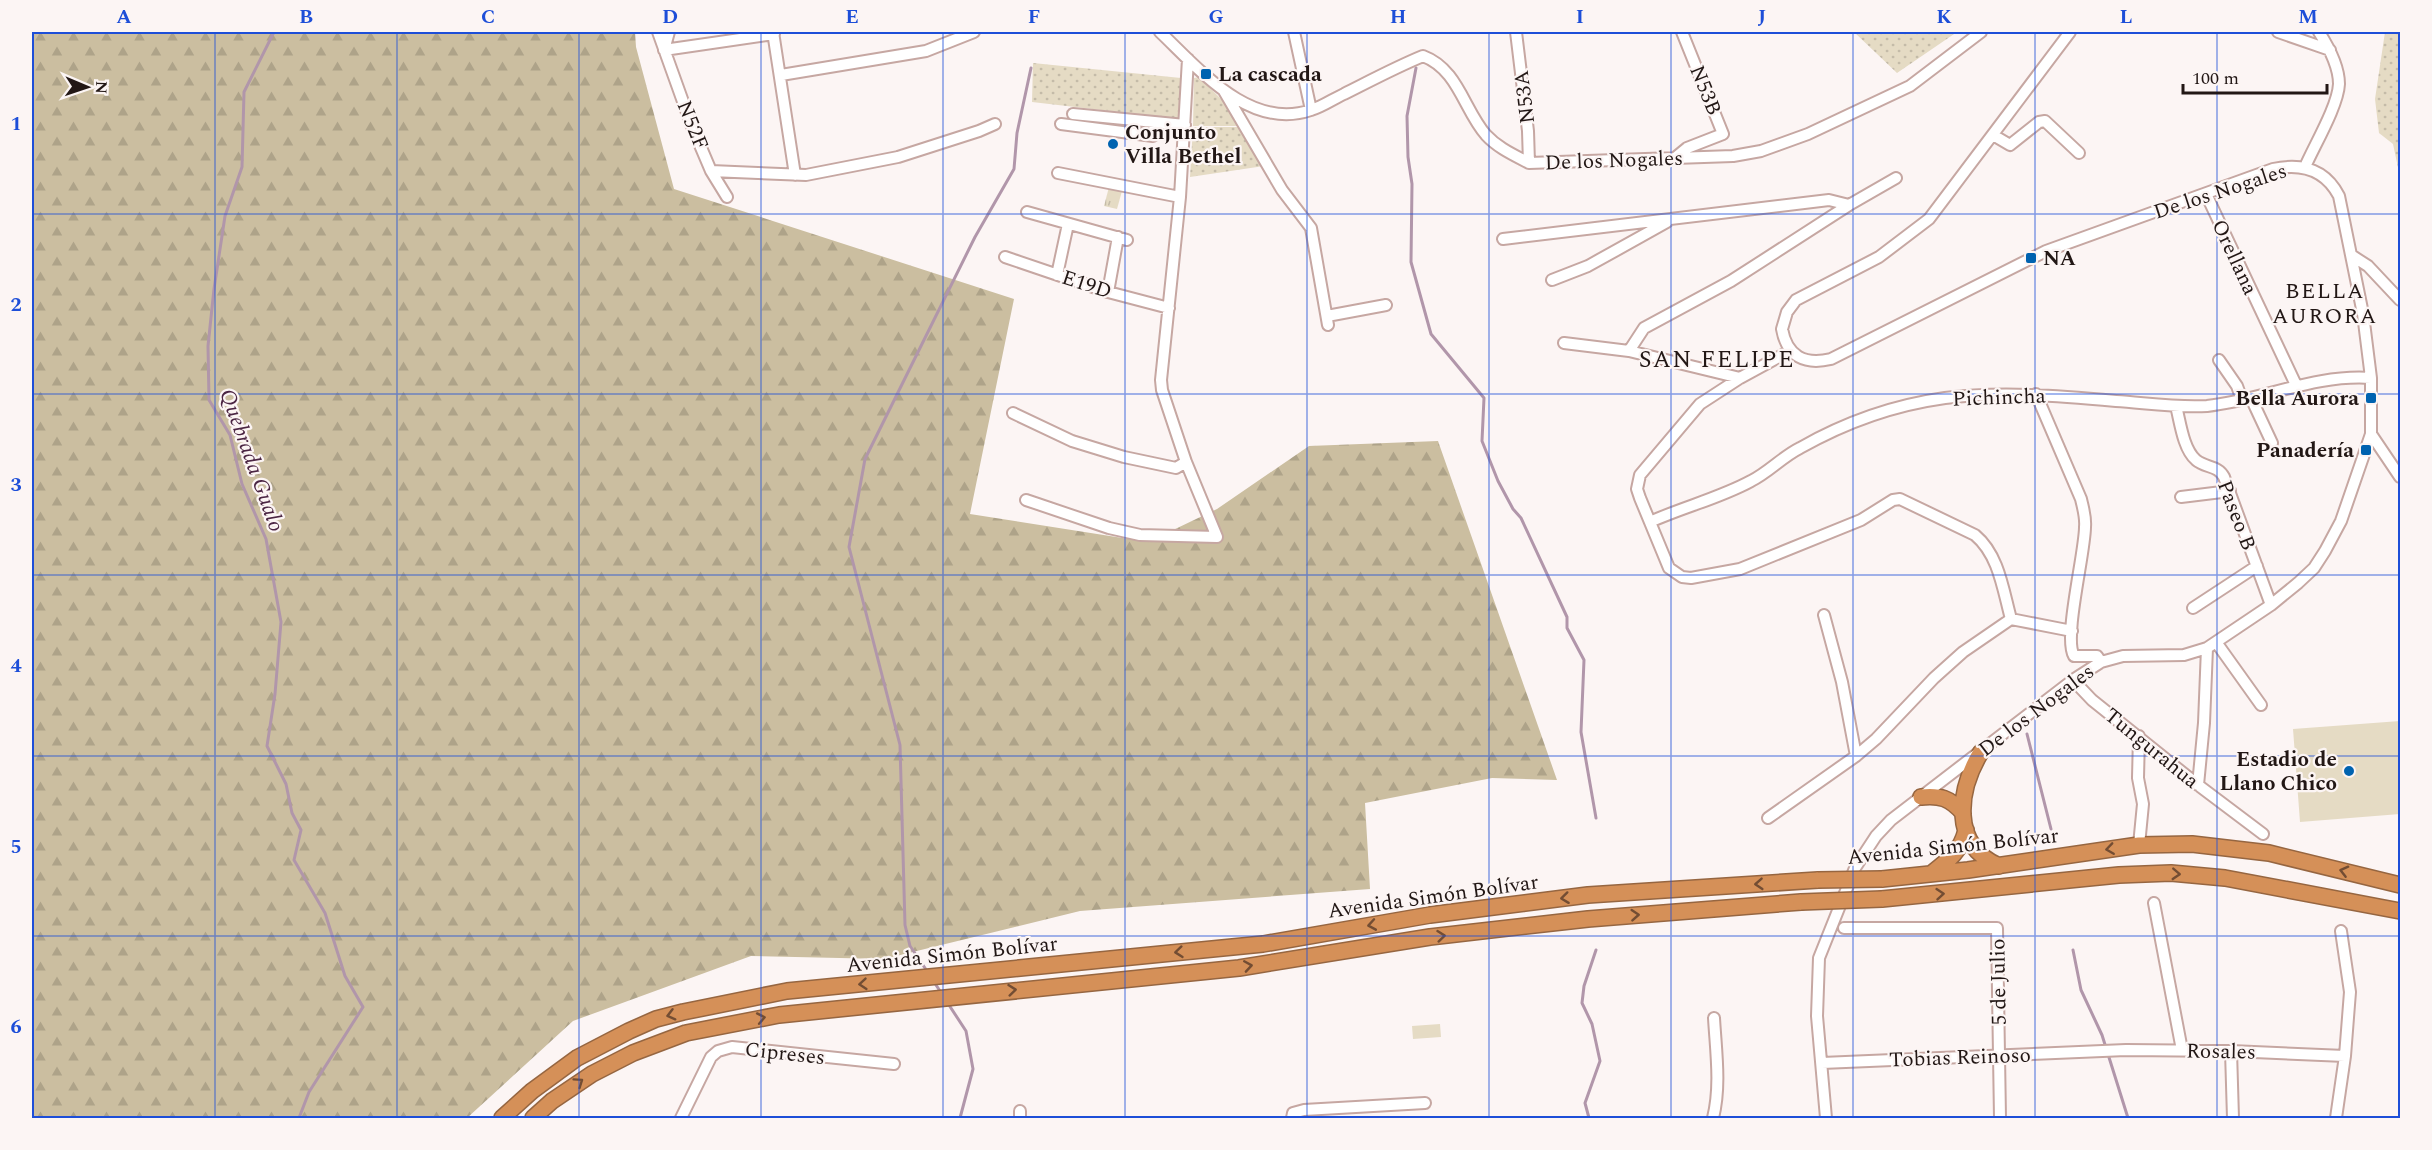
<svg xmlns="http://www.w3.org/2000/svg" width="2432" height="1150" viewBox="0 0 2432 1150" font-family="Spectral,serif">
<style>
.grass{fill:url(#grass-dots)}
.forest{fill:url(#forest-firs)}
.park{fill:url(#park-tufts)}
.garden{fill:#e5dbc4}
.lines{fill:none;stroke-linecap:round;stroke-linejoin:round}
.stream{stroke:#b196aa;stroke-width:3}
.minor-casing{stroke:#c6a7a2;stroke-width:14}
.highway-casing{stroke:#966641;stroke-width:18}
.minor{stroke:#fff;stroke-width:10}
.highway{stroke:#d59058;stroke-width:15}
.highway-bridge-casing{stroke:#966641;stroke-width:18;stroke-linecap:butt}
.highway-bridge{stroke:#d59058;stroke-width:15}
.oneway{stroke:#734d33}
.grid{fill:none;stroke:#1d4ed8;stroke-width:1.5;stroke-opacity:0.55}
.poi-dot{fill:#0063b0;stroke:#fcf5f4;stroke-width:2}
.labels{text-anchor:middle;stroke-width:4.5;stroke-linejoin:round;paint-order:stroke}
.poi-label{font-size:21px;font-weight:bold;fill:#221715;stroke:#fcf5f4;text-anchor:start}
.street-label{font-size:21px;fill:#221715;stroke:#fcf5f4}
.neighbourhood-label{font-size:22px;letter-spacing:1.5px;fill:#221715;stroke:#fcf5f4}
.water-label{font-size:22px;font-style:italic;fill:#4b2543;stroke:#fcf5f4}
.quarter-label{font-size:24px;letter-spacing:1.5px;fill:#221715;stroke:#fcf5f4}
.neatline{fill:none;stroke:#1d4ed8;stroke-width:2}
.grid-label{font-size:20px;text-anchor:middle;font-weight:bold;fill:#1d4ed8}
</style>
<defs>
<pattern id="grass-dots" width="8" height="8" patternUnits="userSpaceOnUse" patternTransform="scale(1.5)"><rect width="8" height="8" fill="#e5dbc4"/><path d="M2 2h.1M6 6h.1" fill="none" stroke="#c4bba8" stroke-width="1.8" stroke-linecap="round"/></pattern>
<pattern id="forest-firs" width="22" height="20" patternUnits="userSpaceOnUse" patternTransform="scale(1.5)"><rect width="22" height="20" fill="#cbbea0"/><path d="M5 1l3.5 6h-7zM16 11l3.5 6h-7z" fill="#aea389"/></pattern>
<pattern id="park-tufts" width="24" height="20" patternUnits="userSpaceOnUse" patternTransform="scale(1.5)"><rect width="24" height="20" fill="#e5dbc4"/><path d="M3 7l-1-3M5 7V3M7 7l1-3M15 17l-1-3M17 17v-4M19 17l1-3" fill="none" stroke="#c4bba8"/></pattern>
</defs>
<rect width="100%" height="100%" fill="#fcf5f4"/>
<path class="grass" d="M 1854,32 L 1957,32 L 1897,73 Z
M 2385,32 L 2400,32 L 2400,177 L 2393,144 L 2379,133 L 2375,99 Z
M 1033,63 L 1181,78 L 1179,119 L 1032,102 Z
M 1199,77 L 1222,100 L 1242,126 L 1193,126 L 1194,78 Z
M 1193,127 L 1242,127 L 1264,166 L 1190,177 Z"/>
<path class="forest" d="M 32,32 L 635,32 L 636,47 L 674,189 L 1014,299 L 970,514 L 1148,542 L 1217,509 L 1309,446 L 1438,441 L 1557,780 L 1492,778 L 1365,803 L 1370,889 L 1080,911 L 884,959 L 751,956 L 573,1021 L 467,1118 L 32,1118 Z"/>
<path class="park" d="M 1109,187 L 1122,191 L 1117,209 L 1104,206 Z"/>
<path class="garden" d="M 2400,721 L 2400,814 L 2300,822 L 2293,729 Z
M 1440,1024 L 1441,1037 L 1413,1039 L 1412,1026 Z"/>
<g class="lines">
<path class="stream" d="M 274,32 L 244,92 L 242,167 L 225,216 L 214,289 L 208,346 L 209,400 L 230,435 L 242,484 L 266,539 L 281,622 L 275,694 L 267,746 L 286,784 L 292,813 L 301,830 L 294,860 L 325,913 L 345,976 L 363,1007 L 309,1092 L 299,1118
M 1416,68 L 1407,116 L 1408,157 L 1412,184 L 1411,262 L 1431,334 L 1484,398 L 1482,441 L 1498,481 L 1513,509 L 1521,518 L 1567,617 L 1567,628 L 1584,660 L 1581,732 L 1596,818
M 2027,734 L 2051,829
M 2073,950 L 2081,990 L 2102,1035 L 2128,1118
M 927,971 L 910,946 L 905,925 L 900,745 L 849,547 L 865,459 L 975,237 L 1014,169 L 1017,133 L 1031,68
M 934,982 L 942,994
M 947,1002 L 966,1031 L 973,1069 L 960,1118
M 1589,1118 L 1585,1103 L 1600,1061 L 1592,1024 L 1582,1003 L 1584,986 L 1596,950"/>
<g class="minor-casing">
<path id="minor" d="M 658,32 L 691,124 L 711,171 L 727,197
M 773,32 L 795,175
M 1160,32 C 1199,69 1250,131 1311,110 C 1322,107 1333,99 1344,94 C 1370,81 1396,67 1423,56 C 1458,69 1464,110 1486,135 C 1498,148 1514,155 1529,163 L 1733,156 L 1761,151 L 1808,134 L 1910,86 L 1981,32
M 1294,32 L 1311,110
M 1516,32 L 1528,131 L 1529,163
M 2278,32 L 2330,50
M 664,50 L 774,34
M 664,50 L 669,32
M 781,75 L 926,51 L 974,32
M 1224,91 L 1282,190 L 1311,228 L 1328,325
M 1073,114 L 1185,125
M 1061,124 L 1153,136 L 1155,123
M 1993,135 L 2010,145 L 2039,122 L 2045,121 L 2079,153
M 1676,157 L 1687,148 L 1723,134 L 1682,32
M 2305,167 C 2314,146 2338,106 2339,84 C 2339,67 2328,46 2319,32
M 711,171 L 806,175 L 898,157 L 979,131 L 995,124
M 1058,173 L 1180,197
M 2206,194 L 2296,385
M 1027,212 L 1127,240
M 1503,239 L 1829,200 L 1849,205
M 2351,255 L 2368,266 L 2400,300
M 1005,257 L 1108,292 L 1169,308
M 1057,275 L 1068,224
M 1552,280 L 1588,266 L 1667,222
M 1108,292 L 1118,237
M 1327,316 L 1386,305
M 1564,343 L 1629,351 L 1740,378
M 1629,351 L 1644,328 L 1731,281 L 1849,205 L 1896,178
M 1790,351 L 1740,378 L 1700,404 L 1640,475 L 1637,489 L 1640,498 L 1669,568 L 1682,577 L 1691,578 L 1740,569 L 1861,520 L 1893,500 L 1900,499 L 1975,535 C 1999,555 2003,590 2011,619
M 2219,360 L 2237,386 L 2242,400
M 2036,394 L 2081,499 C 2083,508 2086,517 2085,527 C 2085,553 2063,638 2074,656 L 2097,656 L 2101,662
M 2251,398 L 2272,443
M 2176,406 C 2180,421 2183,449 2196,460 C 2205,468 2218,465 2224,477 L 2271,605
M 1013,413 L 1072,441 L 1124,457 L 1176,468 L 1186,462
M 2371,434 L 2400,477
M 2181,497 L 2230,491
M 1026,500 L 1109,528 L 1140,535 L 1217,537 L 1186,462 L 1162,390 L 1161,380 L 1180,197 L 1188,59
M 1650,522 C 1683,507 1720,498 1751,481 C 1769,472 1782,457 1800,448 C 1844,423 1894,405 1945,398 C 2002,391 2059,396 2116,401 C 2146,403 2177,408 2207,406 C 2263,400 2314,374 2371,378
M 2193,608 L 2257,566
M 1824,615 L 1842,682 L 1856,756
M 2216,642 L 2261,705
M 2073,680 L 2092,700 L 2198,785 L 2263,834
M 2139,736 L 2138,778 L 2143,804 L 2139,845
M 2198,785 L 2204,723 L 2207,648
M 1768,818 L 1856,756 L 1876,739 L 1934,678 L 1963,652 L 2011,619 L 2072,631
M 2154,903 L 2182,1050
M 1844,928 L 1997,928 L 2000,1118
M 2231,1051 L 2233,1118
M 1822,1063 L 2126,1050 L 2231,1051 L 2345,1056
M 1020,1111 L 1020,1118
M 681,1118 L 711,1057 L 718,1051 L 732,1047 L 894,1064
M 1292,1118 L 1293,1113 L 1304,1110 L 1425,1103
M 1713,1118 C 1721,1086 1716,1052 1714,1018
M 1826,1118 L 1817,1016 L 1819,958 L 1855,868 L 1876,836 L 1891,820 L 2073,680 L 2101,662 L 2123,656 L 2184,655 L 2207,648 L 2271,605 L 2298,583 L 2314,568 L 2325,551 L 2341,521 L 2371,434 L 2371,378 L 2363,314 L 2339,196 C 2325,169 2301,163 2273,169 L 2046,251 L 1831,359 C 1805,365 1787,357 1782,329 L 1787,312 L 1796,300 L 1879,257 L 1929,219 L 2070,32
M 2336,1118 L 2345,1056 L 2350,992 L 2341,931"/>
</g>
<g class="highway-casing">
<path id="highway" d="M 1981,752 C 1958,790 1950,845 1999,866
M 1921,797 C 1940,795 1950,798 1963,813
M 1932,873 C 1949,860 1961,851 1966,830
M 1882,879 L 1968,870 L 2139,845 L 2192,844 L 2269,853 L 2400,885
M 1882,899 L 2119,875 L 2171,873 L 2225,878 L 2400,911
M 502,1118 L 532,1091 L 577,1058 L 629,1031 L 656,1019 L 683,1012 L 787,991 L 1263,944 L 1430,915 L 1588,895 L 1818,880
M 533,1118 L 552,1101 L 592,1074 L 633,1053 L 686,1033 L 779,1015 L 1239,968 L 1430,937 L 1588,919 L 1801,902"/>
</g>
<use href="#minor" class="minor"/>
<use href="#highway" class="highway"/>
<g class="highway-bridge-casing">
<path id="highway-bridge" d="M 1818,880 L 1882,879
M 1801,902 L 1882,899"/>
</g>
<use href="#highway-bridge" class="highway-bridge"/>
</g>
<defs><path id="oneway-chevron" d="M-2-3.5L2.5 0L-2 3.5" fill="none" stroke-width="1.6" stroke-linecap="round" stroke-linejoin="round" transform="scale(1.5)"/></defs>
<g class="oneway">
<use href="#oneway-chevron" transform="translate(2110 849) rotate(172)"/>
<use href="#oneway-chevron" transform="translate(2344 871) rotate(-166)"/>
<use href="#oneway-chevron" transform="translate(2176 874) rotate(3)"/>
<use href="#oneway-chevron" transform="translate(1759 884) rotate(176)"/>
<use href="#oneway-chevron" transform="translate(1940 894) rotate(-5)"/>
<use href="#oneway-chevron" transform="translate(1565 898) rotate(173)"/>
<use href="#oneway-chevron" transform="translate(1635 915) rotate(-4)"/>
<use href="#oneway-chevron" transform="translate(1372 925) rotate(170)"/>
<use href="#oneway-chevron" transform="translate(1441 936) rotate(-6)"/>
<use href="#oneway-chevron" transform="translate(1179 952) rotate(174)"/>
<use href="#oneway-chevron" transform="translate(1248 966) rotate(-9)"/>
<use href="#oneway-chevron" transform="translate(863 984) rotate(175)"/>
<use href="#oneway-chevron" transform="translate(1012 990) rotate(-6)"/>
<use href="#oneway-chevron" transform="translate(671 1015) rotate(165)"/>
<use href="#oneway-chevron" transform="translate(761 1018) rotate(-11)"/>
<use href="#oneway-chevron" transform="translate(579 1082) rotate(-35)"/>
</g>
<path class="grid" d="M 215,32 L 215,1118M 397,32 L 397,1118M 579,32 L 579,1118M 761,32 L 761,1118M 943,32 L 943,1118M 1125,32 L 1125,1118M 1307,32 L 1307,1118M 1489,32 L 1489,1118M 1671,32 L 1671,1118M 1853,32 L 1853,1118M 2035,32 L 2035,1118M 2217,32 L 2217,1118M 32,214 L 2400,214M 32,394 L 2400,394M 32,575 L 2400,575M 32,756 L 2400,756M 32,936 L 2400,936"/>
<g class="poi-dot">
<rect x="1200" y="68" width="12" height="12" rx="3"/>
<circle cx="1113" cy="144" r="6"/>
<rect x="2025" y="252" width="12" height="12" rx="3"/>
<rect x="2365" y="392" width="12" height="12" rx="3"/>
<rect x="2360" y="444" width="12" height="12" rx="3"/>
<circle cx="2349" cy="771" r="6"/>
</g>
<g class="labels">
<g class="poi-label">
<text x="1218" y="81">La cascada</text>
<text x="1125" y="139">Conjunto<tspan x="1125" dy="24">Villa Bethel</tspan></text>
<text x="2043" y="265">NA</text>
<text x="2359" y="405" text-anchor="end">Bella Aurora</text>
<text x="2354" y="457" text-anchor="end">Panadería</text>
<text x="2337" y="766" text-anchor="end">Estadio de<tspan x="2337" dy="24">Llano Chico</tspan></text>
</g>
<g class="street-label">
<text transform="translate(1706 90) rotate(68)" y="7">N53B</text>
<text transform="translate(1524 97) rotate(-97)" y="7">N53A</text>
<text transform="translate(693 125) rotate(68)" y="7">N52F</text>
<text transform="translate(1614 160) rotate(-2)" y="7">De los Nogales</text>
<text transform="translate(2220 191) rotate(-18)" y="7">De los Nogales</text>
<text transform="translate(2235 257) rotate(65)" y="7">Orellana</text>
<text transform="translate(1087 284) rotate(18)" y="7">E19D</text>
<text transform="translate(1999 397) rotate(-2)" y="7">Pichincha</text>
<text transform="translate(2237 515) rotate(69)" y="7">Paseo B</text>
<text transform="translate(2036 710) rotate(-37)" y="7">De los Nogales</text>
<text transform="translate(2152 748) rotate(39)" y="7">Tungurahua</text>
<text transform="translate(1953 846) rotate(-6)" y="7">Avenida Simón Bolívar</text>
<text transform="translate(1433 896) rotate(-8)" y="7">Avenida Simón Bolívar</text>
<text transform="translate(952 954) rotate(-6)" y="7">Avenida Simón Bolívar</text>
<text transform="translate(1998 982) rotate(-91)" y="7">5 de Julio</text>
<text transform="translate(2221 1051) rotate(1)" y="7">Rosales</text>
<text transform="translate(785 1053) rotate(6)" y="7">Cipreses</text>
<text transform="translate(1960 1057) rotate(-2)" y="7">Tobias Reinoso</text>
</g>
<g class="neighbourhood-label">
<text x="2325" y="298">BELLA<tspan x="2325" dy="25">AURORA</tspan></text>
</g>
<g class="water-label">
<text transform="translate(253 460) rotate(70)" y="8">Quebrada Gualo</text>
</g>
<g class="quarter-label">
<text x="1717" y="367">SAN FELIPE</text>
</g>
</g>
<rect width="2432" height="1150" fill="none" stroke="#fcf5f4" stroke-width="66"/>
<g transform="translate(87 87) rotate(92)" stroke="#fcf5f4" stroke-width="4.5" paint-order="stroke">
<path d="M0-4.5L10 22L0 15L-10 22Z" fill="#221715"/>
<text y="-9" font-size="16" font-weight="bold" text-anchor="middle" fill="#221715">N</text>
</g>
<path d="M2183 84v9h144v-9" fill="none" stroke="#221715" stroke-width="3"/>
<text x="2192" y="84" font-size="18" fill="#221715" stroke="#fcf5f4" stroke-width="4.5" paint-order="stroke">100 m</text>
<rect x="33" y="33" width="2366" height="1084" class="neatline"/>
<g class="grid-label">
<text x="124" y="23">A</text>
<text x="306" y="23">B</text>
<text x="488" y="23">C</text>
<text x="670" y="23">D</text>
<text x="852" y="23">E</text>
<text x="1034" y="23">F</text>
<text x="1216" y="23">G</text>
<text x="1398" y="23">H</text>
<text x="1580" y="23">I</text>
<text x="1762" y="23">J</text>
<text x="1944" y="23">K</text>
<text x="2126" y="23">L</text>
<text x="2308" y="23">M</text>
<text x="16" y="130">1</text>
<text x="16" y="311">2</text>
<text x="16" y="491">3</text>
<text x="16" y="672">4</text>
<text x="16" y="853">5</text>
<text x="16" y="1033">6</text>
</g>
</svg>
